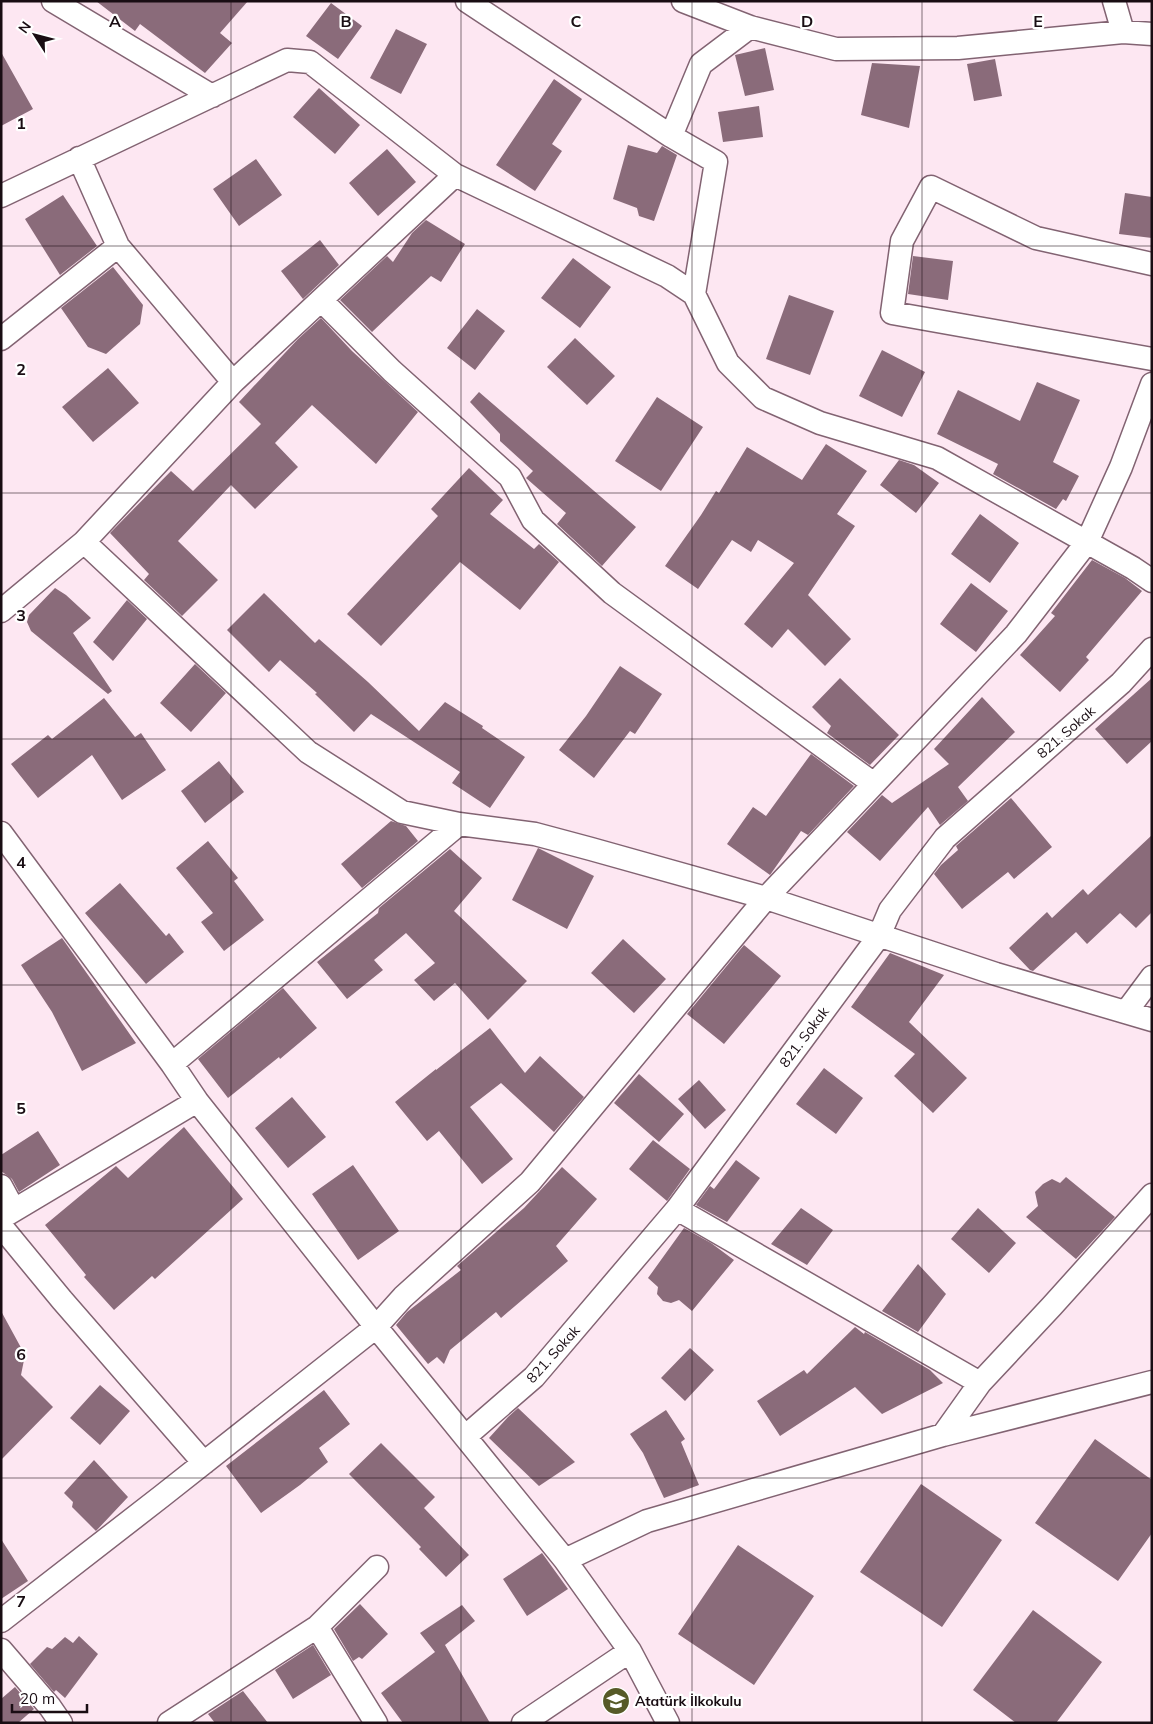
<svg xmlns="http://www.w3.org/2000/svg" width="1153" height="1724" viewBox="0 0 1153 1724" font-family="Mulish,sans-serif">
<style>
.building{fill:#8a6b7a}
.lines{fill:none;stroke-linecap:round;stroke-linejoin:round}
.minor-casing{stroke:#826372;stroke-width:25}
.minor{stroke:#fff;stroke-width:22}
.grid{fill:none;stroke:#190d13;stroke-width:1;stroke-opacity:0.55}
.labels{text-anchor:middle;stroke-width:4.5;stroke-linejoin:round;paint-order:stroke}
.street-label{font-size:14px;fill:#190d13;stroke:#fff}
.poi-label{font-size:14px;font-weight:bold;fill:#190d13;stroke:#fff;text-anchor:start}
.grid-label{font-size:16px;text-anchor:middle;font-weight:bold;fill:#190d13;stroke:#fff;stroke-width:4.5;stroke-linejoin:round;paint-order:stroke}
</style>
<rect width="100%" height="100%" fill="#fde7f2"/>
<path class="building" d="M 96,1 L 248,1 L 220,33 L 232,43 L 205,73 L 140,24 L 135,31 Z
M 331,3 L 362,26 L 338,59 L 306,36 Z
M 396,29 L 427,44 L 401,94 L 370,78 Z
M 765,48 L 774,90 L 745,96 L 735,55 Z
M 1,52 L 33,109 L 1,126 Z
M 995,59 L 1002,96 L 974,101 L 967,64 Z
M 872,63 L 920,66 L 909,128 L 861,115 Z
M 554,79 L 582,99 L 552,144 L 562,151 L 535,191 L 496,165 Z
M 319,88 L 360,125 L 335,154 L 293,117 Z
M 759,106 L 763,137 L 723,142 L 718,112 Z
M 628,145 L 657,153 L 662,146 L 677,155 L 654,221 L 639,216 L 637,208 L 613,199 Z
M 387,149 L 416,182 L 378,216 L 349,183 Z
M 256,159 L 282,195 L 239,226 L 213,189 Z
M 1125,193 L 1152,197 L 1152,238 L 1119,234 Z
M 63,195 L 97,246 L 60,275 L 25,219 Z
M 426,220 L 465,244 L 441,282 L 431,276 L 372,332 L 340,300 L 387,256 L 393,262 L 412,233 Z
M 320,240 L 339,265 L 303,299 L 281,271 Z
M 913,256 L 953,261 L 948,300 L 908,294 Z
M 573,258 L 611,287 L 580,328 L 541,298 Z
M 113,267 L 143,305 L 140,324 L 106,354 L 88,347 L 61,308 Z
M 789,295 L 834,311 L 810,375 L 766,359 Z
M 477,309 L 505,331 L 475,370 L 447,348 Z
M 321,318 L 352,351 L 418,412 L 376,464 L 312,405 L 275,443 L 298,467 L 255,509 L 231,485 L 178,541 L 218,580 L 182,616 L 144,580 L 149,574 L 110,533 L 171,471 L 193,491 L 261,424 L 239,402 L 298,339 Z
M 575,338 L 615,376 L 587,405 L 547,367 Z
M 882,350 L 925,372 L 902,417 L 859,396 Z
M 108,368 L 139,403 L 93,442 L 62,407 Z
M 1037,382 L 1080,400 L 1053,462 L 1079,476 L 1066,501 L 1063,499 L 1056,509 L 993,474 L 998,464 L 937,434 L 958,390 L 1020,421 Z
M 479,392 L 636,527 L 602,566 L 557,524 L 566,513 L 526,478 L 533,471 L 500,441 L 500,434 L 470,402 Z
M 657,397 L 703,427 L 661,491 L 615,461 Z
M 826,444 L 867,471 L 837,514 L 855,526 L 808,595 L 851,639 L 825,666 L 788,629 L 772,648 L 744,624 L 794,563 L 758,540 L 751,552 L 732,540 L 698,589 L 665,566 L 701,515 L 716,491 L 719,493 L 747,447 L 802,480 Z
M 899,460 L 914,465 L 939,483 L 916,513 L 880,485 Z
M 469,468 L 503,500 L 490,514 L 534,549 L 539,544 L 559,562 L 520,610 L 460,562 L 381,646 L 347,614 L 438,516 L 431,509 Z
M 980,514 L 1019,543 L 990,583 L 951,554 Z
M 1092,560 L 1125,578 L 1142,591 L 1086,657 L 1089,660 L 1060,692 L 1020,655 L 1055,616 L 1051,613 Z
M 971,583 L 1008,611 L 976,652 L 940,624 Z
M 55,588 L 66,595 L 91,618 L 73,633 L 112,691 L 108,694 L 31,631 L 27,622 L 29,615 Z
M 264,593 L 315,643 L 319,639 L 368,682 L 419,731 L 445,702 L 483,726 L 482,728 L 525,757 L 490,808 L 452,783 L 460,772 L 371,714 L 354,732 L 315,694 L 317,693 L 280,660 L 269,672 L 227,630 Z
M 127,600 L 147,619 L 113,661 L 93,642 Z
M 195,664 L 226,693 L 191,732 L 160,703 Z
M 620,666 L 662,694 L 635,734 L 630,731 L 594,778 L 559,750 L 586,716 Z
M 840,678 L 899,735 L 870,765 L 827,733 L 831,726 L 812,707 Z
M 1152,678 L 1152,741 L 1127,764 L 1095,729 Z
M 982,697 L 1015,732 L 958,787 L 968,801 L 940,825 L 928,807 L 880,861 L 847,832 L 882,795 L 892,803 L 949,764 L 934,749 Z
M 104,698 L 135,737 L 141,733 L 166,770 L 122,800 L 92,755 L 38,798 L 11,764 L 48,735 L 52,739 Z
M 811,754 L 854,786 L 808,835 L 801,831 L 770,875 L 727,844 L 753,807 L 766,816 Z
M 219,761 L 244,792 L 205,823 L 181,791 Z
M 1011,798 L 1052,847 L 1014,879 L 1008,872 L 962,909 L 934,874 L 941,865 L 958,850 L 956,846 Z
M 391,821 L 406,826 L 418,841 L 362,888 L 341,864 Z
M 1152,835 L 1152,912 L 1136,928 L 1120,913 L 1087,944 L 1076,932 L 1033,971 L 1030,970 L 1009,948 L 1047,912 L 1052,918 L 1083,889 L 1088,895 Z
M 208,841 L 238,878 L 234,881 L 264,920 L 224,951 L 201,922 L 213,913 L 176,868 Z
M 538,848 L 594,876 L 567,929 L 512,900 Z
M 450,849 L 482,878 L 454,911 L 527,981 L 488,1020 L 455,983 L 434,1001 L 414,980 L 435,963 L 406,933 L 374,960 L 383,970 L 347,999 L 317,962 L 378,913 L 379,908 Z
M 120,883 L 166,936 L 169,933 L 184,952 L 146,984 L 85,913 Z
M 62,938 L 136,1043 L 82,1071 L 52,1012 L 21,965 Z
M 623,939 L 666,979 L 634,1013 L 591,973 Z
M 744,945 L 781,976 L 724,1044 L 687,1014 Z
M 890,953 L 944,975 L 909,1022 L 967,1078 L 933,1113 L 894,1076 L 915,1054 L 851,1007 Z
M 283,988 L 317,1028 L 280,1059 L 279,1057 L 228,1098 L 198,1059 Z
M 490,1028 L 525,1073 L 540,1056 L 584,1097 L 554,1132 L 501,1083 L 470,1107 L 513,1159 L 482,1184 L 439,1131 L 427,1141 L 395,1102 L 436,1069 L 436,1070 Z
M 824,1068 L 863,1098 L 836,1134 L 796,1104 Z
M 639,1074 L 684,1114 L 659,1142 L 614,1103 Z
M 699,1080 L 726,1110 L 705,1129 L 678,1099 Z
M 292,1097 L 326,1137 L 288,1168 L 255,1128 Z
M 184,1127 L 243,1199 L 155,1279 L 152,1276 L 114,1310 L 84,1277 L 86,1275 L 45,1225 L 116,1166 L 128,1178 Z
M 38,1131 L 60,1165 L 19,1192 L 12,1179 L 1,1171 L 1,1155 Z
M 653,1140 L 690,1169 L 667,1201 L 629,1169 Z
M 736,1160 L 760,1178 L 727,1222 L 696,1205 L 710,1186 L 714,1189 Z
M 353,1165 L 399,1231 L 358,1260 L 312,1194 Z
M 562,1167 L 597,1199 L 556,1246 L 568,1261 L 501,1318 L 496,1312 L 450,1350 L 444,1364 L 437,1357 L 428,1364 L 396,1325 L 407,1312 L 461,1270 L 457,1266 L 524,1208 Z
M 1066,1177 L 1115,1217 L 1076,1259 L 1026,1217 L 1038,1206 L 1035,1192 L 1043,1184 L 1052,1179 L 1060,1183 Z
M 801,1208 L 833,1230 L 807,1265 L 771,1244 Z
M 978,1208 L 1016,1243 L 989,1273 L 951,1239 Z
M 684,1228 L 711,1243 L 734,1260 L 692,1311 L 679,1300 L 671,1303 L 663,1301 L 657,1294 L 658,1287 L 648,1278 Z
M 918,1264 L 946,1294 L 918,1332 L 882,1311 Z
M 1,1311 L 25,1355 L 21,1375 L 53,1407 L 1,1460 Z
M 855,1327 L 864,1334 L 865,1332 L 930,1370 L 943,1383 L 882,1414 L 855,1387 L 780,1436 L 757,1401 L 804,1370 L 807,1374 Z
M 690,1348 L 714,1370 L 685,1401 L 661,1378 Z
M 100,1385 L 130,1411 L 100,1445 L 70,1418 Z
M 324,1390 L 350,1424 L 319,1448 L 328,1462 L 300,1485 L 261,1513 L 226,1466 Z
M 518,1408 L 575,1462 L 539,1486 L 489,1438 L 508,1417 Z
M 666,1410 L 685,1439 L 681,1442 L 699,1485 L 664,1498 L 643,1453 L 630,1434 Z
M 1095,1439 L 1152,1480 L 1152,1533 L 1118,1581 L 1035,1523 Z
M 381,1443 L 435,1497 L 424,1508 L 469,1555 L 446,1577 L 419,1549 L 421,1547 L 349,1474 Z
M 94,1460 L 128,1497 L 96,1531 L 72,1507 L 73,1502 L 64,1493 Z
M 921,1484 L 1002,1540 L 942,1627 L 860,1572 Z
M 1,1539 L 28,1581 L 1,1599 Z
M 738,1545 L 814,1596 L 754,1685 L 678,1634 Z
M 542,1553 L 568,1589 L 527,1616 L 503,1579 Z
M 360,1604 L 388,1634 L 362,1659 L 359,1657 L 353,1661 L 334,1629 Z
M 462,1605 L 475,1621 L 445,1645 L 490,1723 L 403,1723 L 381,1693 L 435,1652 L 420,1633 Z
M 1033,1610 L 1102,1662 L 1056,1723 L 1016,1723 L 973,1690 Z
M 79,1636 L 98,1654 L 65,1698 L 56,1690 L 54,1692 L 30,1664 L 47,1647 L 52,1649 L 65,1637 L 73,1643 Z
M 313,1645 L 331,1675 L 293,1699 L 275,1670 Z
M 15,1687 L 34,1709 L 18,1723 L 1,1723 L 1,1699 Z
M 243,1691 L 268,1723 L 215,1723 L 208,1714 Z"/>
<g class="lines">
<g class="minor-casing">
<path id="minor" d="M 53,1 L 212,96
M 467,1 L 671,136 L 716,162 L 694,294
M 683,1 L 750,27
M 1114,1 L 1123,32
M 671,136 L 701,64 L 750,27 L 836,49 L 958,48 L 1123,32 L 1152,34
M 79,158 L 118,246 L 233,382
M 1,196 L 287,60 L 310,62 L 455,175 L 667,276 L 694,294 L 728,363 L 763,398 L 820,423 L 937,458 L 1133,568 L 1152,581
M 1152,264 L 1036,238 L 931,187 L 902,241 L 892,313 L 1152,359
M 321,300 L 392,371 L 510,477 L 533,520 L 612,593 L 874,784
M 1,339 L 118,246
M 84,542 L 308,752 L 402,812 L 459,824 L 535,834 L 591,849 L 766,898 L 996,974 L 1152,1020
M 1,611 L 84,542 L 233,382 L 455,175
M 1,833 L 172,1064 L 197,1101 L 376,1327 L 565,1560 L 630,1651 L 668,1723
M 1126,1012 L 1152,977
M 172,1064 L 459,824
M 1,1186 L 14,1210
M 677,1209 L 980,1383
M 1,1218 L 197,1101
M 1,1226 L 62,1300 L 204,1463
M 943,1435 L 980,1383 L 1052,1306 L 1152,1195
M 466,1436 L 534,1377 L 677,1209 L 879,936 L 890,910 L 945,838 L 1121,683 L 1152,649
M 565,1560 L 647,1521 L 943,1435 L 1152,1382
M 1,1621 L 162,1496 L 376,1327 L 403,1297 L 530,1182 L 766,898 L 1016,634 L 1087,542 L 1121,467 L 1152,384
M 317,1627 L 376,1723
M 1,1650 L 50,1707 L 61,1723
M 169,1723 L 317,1627 L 377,1567
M 523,1723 L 630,1651"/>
</g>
<use href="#minor" class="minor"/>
</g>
<path class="grid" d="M 231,1 L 231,1723M 461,1 L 461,1723M 692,1 L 692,1723M 922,1 L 922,1723M 1,246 L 1152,246M 1,493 L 1152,493M 1,739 L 1152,739M 1,985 L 1152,985M 1,1231 L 1152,1231M 1,1478 L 1152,1478"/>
<defs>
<g id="school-disc" transform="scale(1.4375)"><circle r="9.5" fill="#565a27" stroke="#fff"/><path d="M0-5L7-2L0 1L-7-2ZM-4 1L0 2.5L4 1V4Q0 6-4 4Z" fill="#fff"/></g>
</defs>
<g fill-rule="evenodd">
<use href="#school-disc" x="616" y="1701"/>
</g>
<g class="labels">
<g class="street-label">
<text transform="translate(1066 732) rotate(-41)" y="5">821. Sokak</text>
<text transform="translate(804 1037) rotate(-53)" y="5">821. Sokak</text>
<text transform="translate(553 1354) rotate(-48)" y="5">821. Sokak</text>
</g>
<g class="poi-label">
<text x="635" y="1706">Atatürk İlkokulu</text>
</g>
</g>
<g class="grid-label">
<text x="115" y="27">A</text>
<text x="346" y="27">B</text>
<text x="576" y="27">C</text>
<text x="807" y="27">D</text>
<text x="1038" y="27">E</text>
<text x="21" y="129">1</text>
<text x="21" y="375">2</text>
<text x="21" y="621">3</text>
<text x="21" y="868">4</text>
<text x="21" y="1114">5</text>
<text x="21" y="1360">6</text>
<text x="21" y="1607">7</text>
</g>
<rect width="1153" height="1724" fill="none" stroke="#190d13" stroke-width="5"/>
<g transform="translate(35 35) rotate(306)" stroke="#ffffff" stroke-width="4" paint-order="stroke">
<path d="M0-4L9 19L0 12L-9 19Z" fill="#190d13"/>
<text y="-8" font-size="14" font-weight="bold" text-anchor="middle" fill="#190d13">N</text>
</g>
<path d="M12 1704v8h75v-8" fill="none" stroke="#190d13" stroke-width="2.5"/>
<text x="20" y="1704" font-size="15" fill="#190d13" stroke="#ffffff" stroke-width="4" paint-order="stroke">20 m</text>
</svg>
